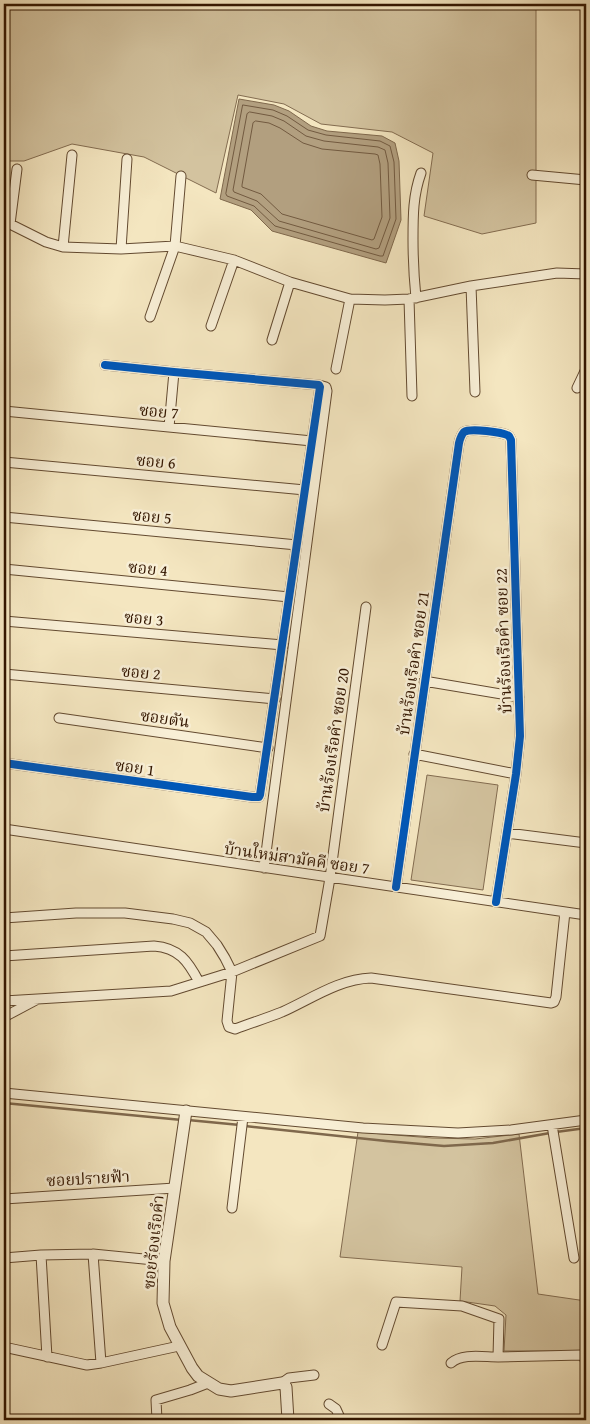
<svg xmlns="http://www.w3.org/2000/svg" width="590" height="1424" viewBox="0 0 590 1424" font-family="'Gentium Book Plus','Noto Serif Thai',serif">
<style>
.grass{fill:#d3c39f;stroke:#836c50}
.water{fill:#b29f7f;stroke:#7f684c}
.lines{fill:none;stroke-linecap:round;stroke-linejoin:round}
.shore{stroke:#725a40;stroke-width:1}
.stream{stroke:#7f684c;stroke-width:2.5}
.minor-casing{stroke:#634a30;stroke-width:11}
.tertiary-casing{stroke:#634a30;stroke-width:13}
.minor{stroke:#f8efd6;stroke-width:9}
.tertiary{stroke:#f8efd6;stroke-width:11}
.cycleway-casing{stroke:#f8efd6;stroke-width:11}
.cycleway{stroke:#0057b8;stroke-width:8}
.labels{text-anchor:middle;stroke-width:5;stroke-linejoin:round;paint-order:stroke}
.street-label{font-size:16px;fill:#331600;stroke:#f8efd6}
</style>
<rect width="100%" height="100%" fill="#f4e6c0"/>
<filter id="stains"><feTurbulence type="fractalNoise" baseFrequency=".004" numOctaves="4"/><feColorMatrix values="0 0 0 0 .2 0 0 0 0 .09 0 0 0 0 .02 0 0 0 .5 -.17"/></filter>
<radialGradient id="worn" r=".72"><stop offset=".6" stop-color="#630" stop-opacity="0"/><stop offset="1" stop-color="#630" stop-opacity=".3"/></radialGradient>
<path class="grass" d="M 4,4 L 536,4 L 536,223 L 482,234 L 424,216 L 433,153 L 392,132 L 321,124 L 284,104 L 238,95 L 216,193 L 144,157 L 72,144 L 24,161 L 4,161 Z
M 427,775 L 498,785 L 483,890 L 411,880 Z
M 358,1132 L 432,1138 L 475,1139 L 519,1134 L 538,1294 L 586,1301 L 586,1351 L 504,1351 L 506,1315 L 495,1306 L 460,1301 L 462,1267 L 340,1257 Z"/>
<path class="water" d="M 239,99 L 274,105 L 289,111 L 311,126 L 327,131 L 382,136 L 395,143 L 399,161 L 401,220 L 386,263 L 272,231 L 251,210 L 220,199 Z"/>
<g class="lines">
<path class="shore" d="M 243,105 L 273,110 L 287,116 L 308,130 L 326,135 L 380,141 L 390,146 L 394,162 L 396,219 L 383,256 L 380,256 L 275,226 L 254,206 L 227,196 L 226,194 Z
M 250,112 L 272,116 L 284,121 L 306,136 L 324,141 L 378,147 L 385,150 L 388,163 L 390,218 L 379,248 L 376,249 L 279,221 L 257,201 L 234,192 L 233,190 L 247,114 Z
M 256,121 L 269,123 L 280,128 L 303,143 L 322,149 L 375,154 L 378,155 L 380,164 L 382,217 L 374,239 L 372,240 L 282,214 L 261,194 L 242,187 L 242,185 L 253,123 Z"/>
<path class="stream" d="M 4,1103 L 182,1120
M 188,1120 L 240,1125
M 245,1126 L 386,1141 L 444,1146 L 493,1143 L 550,1133
M 556,1132 L 586,1128"/>
<g class="minor-casing">
<path id="minor" d="M 17,169 L 10,224 L 46,242 L 63,247 L 121,249 L 175,246 L 234,260 L 290,282 L 350,299 L 385,300 L 409,299 L 471,286 L 557,273 L 586,274
M 532,175 L 586,180
M 63,247 L 72,155
M 121,249 L 127,159
M 471,286 L 475,392
M 416,298 C 414,278 413,259 413,239 C 413,216 413,195 421,173
M 409,299 L 412,396
M 150,317 L 175,246 L 181,176
M 211,326 L 234,260
M 272,340 L 290,282
M 336,369 L 350,299
M 577,388 L 586,369
M 4,411 L 312,441
M 169,427 L 174,372
M 4,462 L 305,490
M 4,517 L 297,545
M 4,569 L 289,597
M 4,621 L 283,645
M 4,674 L 275,699
M 424,681 L 519,697
M 59,718 L 268,748
M 414,754 L 516,774
M 4,763 L 252,797 L 259,797 L 260,795 L 320,387 L 319,385 L 174,372 L 105,365
M 4,829 L 586,915
M 507,833 L 586,843
M 264,868 L 327,391 L 326,387 L 319,385
M 396,887 L 459,443 C 460,439 461,435 464,432 C 470,428 503,432 509,436 L 511,440 L 520,736 L 516,774 L 496,902
M 4,918 L 76,913 L 125,913 L 173,919 L 190,923 L 206,932 L 217,945 L 225,958 L 232,972 L 227,1021 L 229,1027 L 235,1029 C 251,1023 267,1018 282,1012 C 311,999 339,979 371,978 L 551,1003 L 554,1002 L 556,997 L 565,912
M 4,956 L 154,946 C 179,948 188,961 199,982
M 4,1001 L 171,991 L 232,972 L 320,936 L 330,878 L 366,607
M 4,1017 L 36,1000
M 4,1093 L 363,1128 L 458,1133 L 511,1130 L 586,1120
M 552,1125 L 574,1258
M 4,1199 L 175,1188
M 232,1208 L 243,1117
M 93,1254 L 101,1363
M 41,1255 L 47,1357
M 4,1258 L 41,1255 L 93,1254 L 164,1261
M 382,1345 L 396,1302 L 462,1306 L 499,1319 L 498,1357 L 582,1355 L 586,1361
M 4,1347 L 87,1365 L 101,1363 L 179,1346
M 451,1363 C 462,1353 483,1357 498,1357
M 282,1383 L 289,1378 L 314,1375
M 329,1404 L 336,1409 L 341,1420
M 157,1420 L 156,1400 L 190,1390 L 208,1383"/>
</g>
<g class="tertiary-casing">
<path id="tertiary" d="M 186,1111 L 164,1261 L 163,1303 L 170,1327 L 192,1368 L 198,1376 L 219,1389 L 231,1391 L 282,1383 L 286,1387 L 288,1420"/>
</g>
<use href="#minor" class="minor"/>
<use href="#tertiary" class="tertiary"/>
<g class="cycleway-casing">
<path id="cycleway" d="M 4,763 L 252,797 L 259,797 L 260,795 L 320,387 L 319,385 L 174,372 L 105,365
M 396,887 L 459,443 C 460,439 461,435 464,432 C 470,428 503,432 509,436 L 511,440 L 520,736 L 516,774 L 496,902"/>
</g>
<use href="#cycleway" class="cycleway"/>
</g>
<g class="labels">
<g class="street-label">
<text transform="translate(159 411) rotate(5)" y="6">ซอย 7</text>
<text transform="translate(156 461) rotate(5)" y="6">ซอย 6</text>
<text transform="translate(152 516) rotate(5)" y="6">ซอย 5</text>
<text transform="translate(148 568) rotate(6)" y="6">ซอย 4</text>
<text transform="translate(144 618) rotate(5)" y="6">ซอย 3</text>
<text transform="translate(503 641) rotate(-92)" y="6">บ้านร้องเรือคำ ซอย 22</text>
<text transform="translate(413 663) rotate(-82)" y="6">บ้านร้องเรือคำ ซอย 21</text>
<text transform="translate(141 672) rotate(5)" y="6">ซอย 2</text>
<text transform="translate(165 718) rotate(8)" y="6">ซอยตัน</text>
<text transform="translate(333 740) rotate(-82)" y="6">บ้านร้องเรือคำ ซอย 20</text>
<text transform="translate(135 767) rotate(8)" y="6">ซอย 1</text>
<text transform="translate(297 858) rotate(8)" y="6">บ้านใหม่สามัคคี ซอย 7</text>
<text transform="translate(88 1178) rotate(-3)" y="6">ซอยปรายฟ้า</text>
<text transform="translate(153 1242) rotate(-84)" y="6">ซอยร้องเรือคำ</text>
</g>
</g>
<rect width="590" height="1424" fill="none" stroke="#f4e6c0" stroke-width="20"/>
<rect x="5" y="5" width="580" height="1414" fill="none" stroke="#331600" stroke-width="2.5"/>
<rect x="10" y="10" width="570" height="1404" fill="none" stroke="#331600"/>
<rect width="100%" height="100%" filter="url(#stains)"/>
<rect width="100%" height="100%" fill="url(#worn)"/>
</svg>
